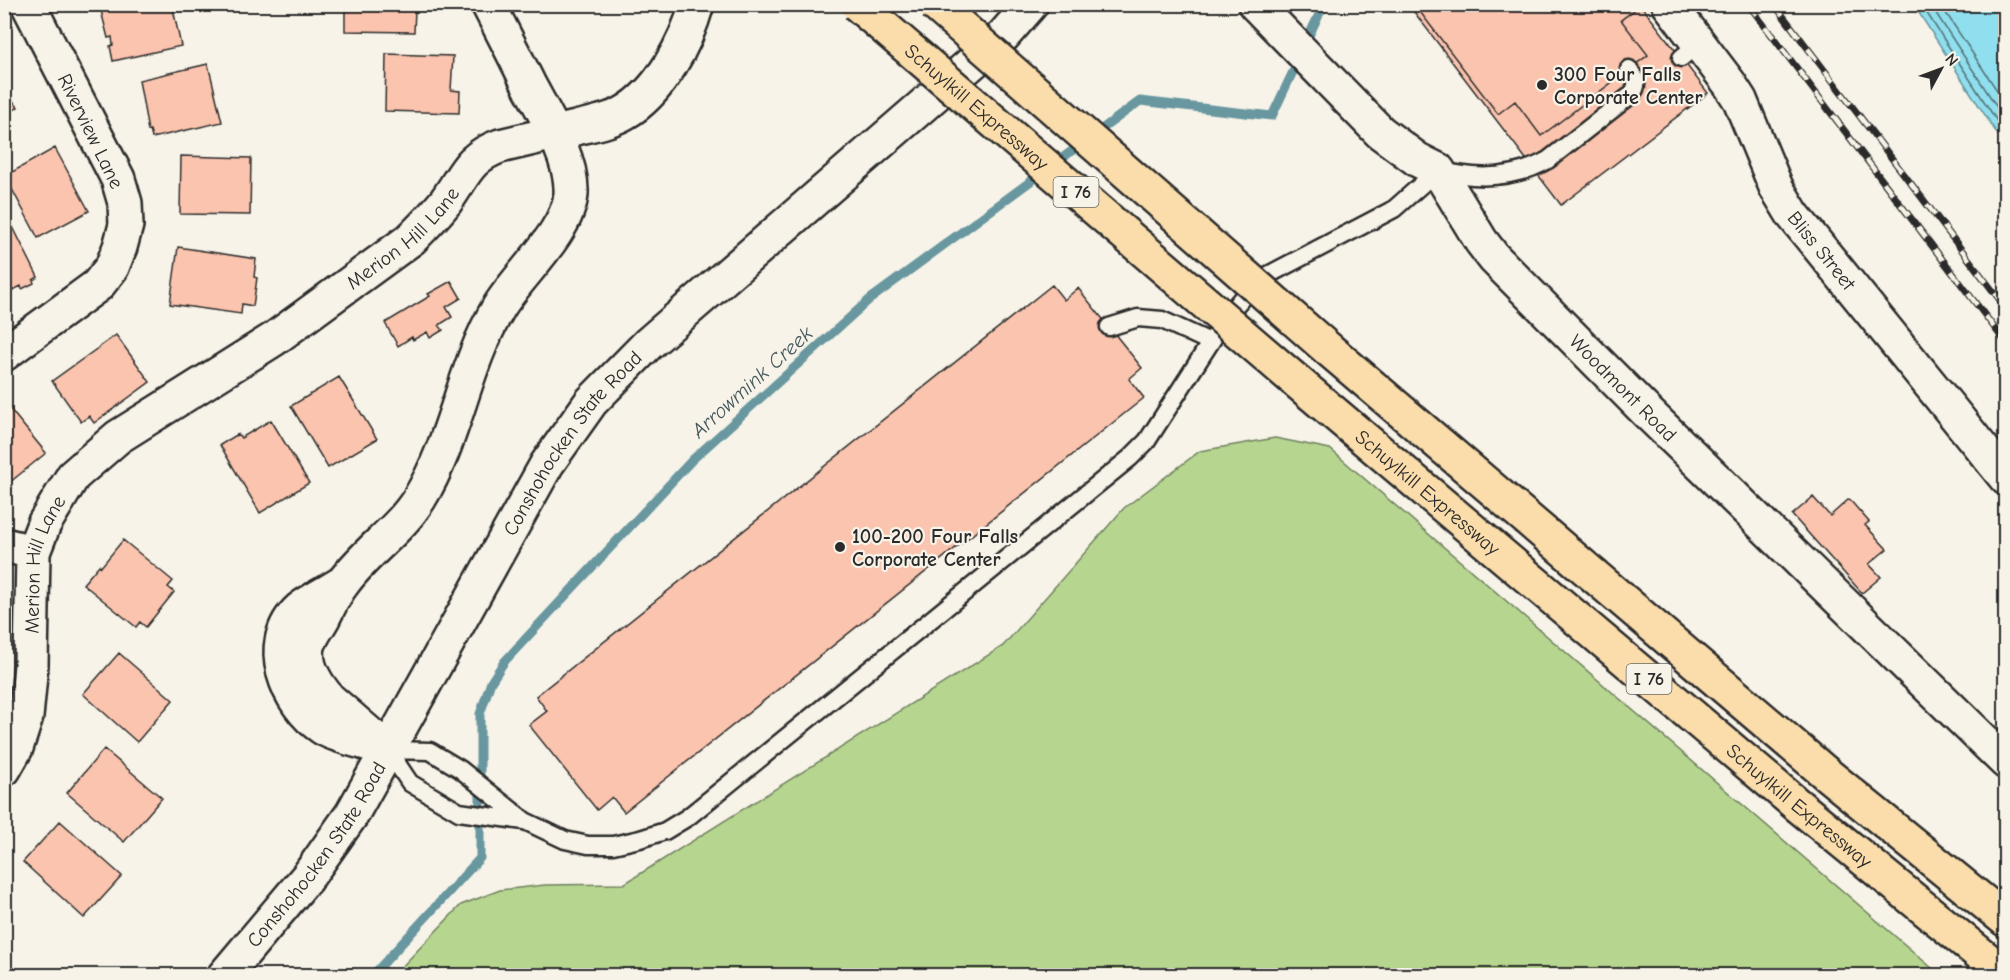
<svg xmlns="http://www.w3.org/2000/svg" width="2010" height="980" viewBox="0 0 2010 980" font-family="'Comic Neue',sans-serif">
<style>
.green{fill:#b6d690;stroke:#70805e;stroke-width:1.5}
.water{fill:#90dfee;stroke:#6897a0;stroke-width:1.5}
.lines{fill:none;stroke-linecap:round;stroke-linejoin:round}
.shore{stroke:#537379;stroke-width:1.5}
.stream{stroke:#6897a0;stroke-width:9}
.building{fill:#fbc4ae;stroke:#2b2b2b;stroke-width:1.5}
.lane-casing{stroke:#2b2b2b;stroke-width:21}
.street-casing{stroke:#2b2b2b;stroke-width:38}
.secondary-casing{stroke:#2b2b2b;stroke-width:38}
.highway-casing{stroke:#2b2b2b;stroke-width:38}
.lane{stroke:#f7f3e8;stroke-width:16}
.street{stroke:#f7f3e8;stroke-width:33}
.secondary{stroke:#f7f3e8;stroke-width:33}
.highway{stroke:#fbddab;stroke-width:33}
.rail-casing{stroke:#2b2b2b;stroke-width:7}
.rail{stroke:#f7f3e8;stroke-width:4.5;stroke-dasharray:14;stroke-linecap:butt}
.highway-bridge-casing{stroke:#2b2b2b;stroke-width:38;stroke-linecap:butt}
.highway-bridge{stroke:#fbddab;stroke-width:33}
.poi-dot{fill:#2b2b2b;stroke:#f7f3e8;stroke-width:2}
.labels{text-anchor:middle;stroke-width:4.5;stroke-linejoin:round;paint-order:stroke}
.shield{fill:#f7f3e8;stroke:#686764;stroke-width:1.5}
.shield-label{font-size:18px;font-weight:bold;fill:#2b2b2b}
.poi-label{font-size:20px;font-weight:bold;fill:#2b2b2b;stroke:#f7f3e8;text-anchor:start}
.street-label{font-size:20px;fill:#2b2b2b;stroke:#f7f3e8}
.water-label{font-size:21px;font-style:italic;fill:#44585c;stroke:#f7f3e8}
</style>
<rect width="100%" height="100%" fill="#f7f3e8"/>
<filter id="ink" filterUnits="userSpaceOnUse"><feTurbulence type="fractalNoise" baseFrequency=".0167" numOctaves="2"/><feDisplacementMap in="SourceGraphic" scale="12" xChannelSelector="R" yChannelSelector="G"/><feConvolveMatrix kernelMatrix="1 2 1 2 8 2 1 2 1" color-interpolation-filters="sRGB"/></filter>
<g filter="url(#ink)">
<path class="green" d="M 1275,438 L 1330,449 L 1940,975 L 394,975 L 461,905 L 500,890 L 545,885 L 624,884 L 1003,646 L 1124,508 L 1200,451 Z"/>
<path class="water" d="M 1914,5 L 2005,5 L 2005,146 L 1921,16 Z"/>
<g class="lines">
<path class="shore" d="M 1921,4 L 2006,135
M 1930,4 L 2006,121
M 1940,4 L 2006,104"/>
<path class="stream" d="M 1304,46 L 1324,4
M 372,976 L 480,858 L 480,714 L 491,682 L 504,662 L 692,460 L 869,300 L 1140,101 L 1272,116 L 1299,59"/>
</g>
<path class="building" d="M 109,4 L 172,4 L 181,46 L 113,61 L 110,46 L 113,45 L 112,37 L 108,38 L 100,7 Z
M 345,4 L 411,4 L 411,10 L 415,10 L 414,32 L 345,31 Z
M 1408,4 L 1640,4 L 1708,93 L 1561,205 Z
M 1414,4 L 1636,4 L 1638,7 L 1621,20 L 1648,55 L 1541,136 L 1515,101 L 1498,114 Z
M 386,54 L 453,56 L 451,90 L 460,91 L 459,113 L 385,111 Z
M 208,64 L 222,122 L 152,138 L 150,130 L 148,131 L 139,80 Z
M 4,91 L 18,107 L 4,118 Z
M 55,148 L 89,211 L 38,238 L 5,176 Z
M 181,156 L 251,158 L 250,215 L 180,214 Z
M 9,219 L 38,277 L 33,280 L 34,283 L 22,289 L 21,286 L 9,292 L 11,295 L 4,298 L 4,221 Z
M 178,247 L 256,259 L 254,277 L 257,278 L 253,306 L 242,304 L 241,314 L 170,304 Z
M 451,281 L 461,298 L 446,307 L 452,317 L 439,325 L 443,330 L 430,338 L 427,332 L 413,340 L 412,337 L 398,346 L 385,323 L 430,296 L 428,294 Z
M 1052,285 L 1064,300 L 1078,288 L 1142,368 L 1129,379 L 1144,398 L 624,812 L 612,797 L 597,810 L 529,725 L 547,711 L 536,696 Z
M 116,335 L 150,382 L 94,423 L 89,416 L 81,422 L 52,381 Z
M 339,377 L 377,439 L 328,468 L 291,406 Z
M 9,408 L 46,453 L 4,487 L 4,412 Z
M 271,420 L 309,483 L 260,513 L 220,445 L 238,434 L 241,438 Z
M 1813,497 L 1830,516 L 1849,499 L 1869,522 L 1865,525 L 1887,549 L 1869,564 L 1881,577 L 1862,593 L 1792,515 Z
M 123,540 L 173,581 L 168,587 L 174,592 L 146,627 L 140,622 L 136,627 L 83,584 L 99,565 L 101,567 Z
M 119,653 L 173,700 L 137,742 L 83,694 Z
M 104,749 L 162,798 L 124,842 L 67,793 Z
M 60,821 L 122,876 L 84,918 L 23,862 Z"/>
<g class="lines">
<g class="lane-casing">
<path id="lane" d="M 1681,58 L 1699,43
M 1109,327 L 1138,318 L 1162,320 L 1210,342
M 388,750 L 430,751 L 460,769 L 525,821 L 565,840 L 588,845 L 613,845 L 640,839 L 665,831 L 688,817 L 1130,458 L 1147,441 L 1230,312 L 1248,291 L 1268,275 L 1394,209 L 1438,170 C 1476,180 1513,180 1548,160 L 1631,95 C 1640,85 1636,78 1629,69
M 388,750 L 410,783 L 459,812 L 524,821"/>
</g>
<g class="street-casing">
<g id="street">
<path id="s1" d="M 1255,4 L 1380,132 L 1418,160 L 1438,170 L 1481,241 L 1494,258 L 1648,413 L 2006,762"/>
<path id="s2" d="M 1669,4 L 1729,83 L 1740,100 L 1776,187 L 1793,215 L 2006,478"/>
<path d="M 4,354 L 98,285 L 112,267 L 120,247 L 126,225 L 125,203 L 118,179 L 28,4"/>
<path d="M 4,545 L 33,552"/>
<path d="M 339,585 C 327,593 311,600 300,609 C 262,643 287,705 323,728 C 336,736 360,741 376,746"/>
<path d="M 388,750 L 329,699 C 317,685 304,666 308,646 C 311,636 318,627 323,618 C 329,606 335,593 343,583 C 365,552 399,531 419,499 C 456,439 463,367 499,307 C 519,274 568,232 571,194 C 573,159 545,115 529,85 C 516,58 502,31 488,4"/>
<path id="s3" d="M 4,769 L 16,748 L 26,717 L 31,665 L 33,552 L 44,524 L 73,476 L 118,437 L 274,339 L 411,239 C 423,227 435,215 446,201 C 465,175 467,158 500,146 C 525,140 551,134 576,128 C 592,124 610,121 624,113 C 660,93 686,43 697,4"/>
</g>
</g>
<g class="secondary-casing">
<g id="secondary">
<path id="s4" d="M 224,976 L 309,875 L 352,814 L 547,464 L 591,402 L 648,344 L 1003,36 L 1031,4"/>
</g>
</g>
<g class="highway-casing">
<g id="highway">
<path d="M 1327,348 L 1829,776 L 2006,920"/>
<path id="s5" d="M 1295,380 L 1795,803 L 2006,975"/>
</g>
</g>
<use href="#lane" class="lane"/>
<use href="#street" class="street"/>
<use href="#secondary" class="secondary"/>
<use href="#highway" class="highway"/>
<g class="rail-casing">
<path id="rail" d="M 1748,4 L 2006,343
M 1774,4 L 2006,308"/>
</g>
<use href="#rail" class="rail"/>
<g class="highway-bridge-casing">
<g id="highway-bridge">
<path id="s6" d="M 857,4 L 1295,380"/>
<path d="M 935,4 L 1327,348"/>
</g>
</g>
<use href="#highway-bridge" class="highway-bridge"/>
</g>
</g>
<g class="poi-dot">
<circle cx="1542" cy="85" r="6"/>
<circle cx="840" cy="547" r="6"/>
</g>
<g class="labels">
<g class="shield">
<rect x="1053.5" y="177" width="45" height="30" rx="4.5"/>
<rect x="1626.5" y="664" width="45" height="30" rx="4.5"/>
</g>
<g class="shield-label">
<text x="1076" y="198">I 76</text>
<text x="1649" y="685">I 76</text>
</g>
<g class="poi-label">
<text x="1554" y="81">300 Four Falls<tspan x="1554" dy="23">Corporate Center</tspan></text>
<text x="852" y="543">100-200 Four Falls<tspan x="852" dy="23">Corporate Center</tspan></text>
</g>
<g class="street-label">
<text dy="7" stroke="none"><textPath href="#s6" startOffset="158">Schuylkill Expressway</textPath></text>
<text transform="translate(91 131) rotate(64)" y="7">Riverview Lane</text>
<text dy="7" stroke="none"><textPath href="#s3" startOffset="716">Merion Hill Lane</textPath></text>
<text dy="7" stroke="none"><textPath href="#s2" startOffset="292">Bliss Street</textPath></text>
<text dy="7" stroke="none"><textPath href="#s1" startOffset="536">Woodmont Road</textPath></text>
<text dy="7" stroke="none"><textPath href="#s4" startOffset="639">Conshohocken State Road</textPath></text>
<text dy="7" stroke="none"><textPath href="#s5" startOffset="174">Schuylkill Expressway</textPath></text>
<text dy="7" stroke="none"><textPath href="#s3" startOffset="212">Merion Hill Lane</textPath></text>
<text dy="7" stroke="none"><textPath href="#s5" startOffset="660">Schuylkill Expressway</textPath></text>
<text dy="7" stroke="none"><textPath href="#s4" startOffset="153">Conshohocken State Road</textPath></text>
</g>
<g class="water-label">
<text transform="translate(752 382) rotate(-42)" y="7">Arrowmink Creek</text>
</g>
</g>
<rect width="2010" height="980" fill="none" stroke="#f7f3e8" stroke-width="24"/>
<rect x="12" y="12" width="1986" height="956" fill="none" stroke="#2b2b2b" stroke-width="2" filter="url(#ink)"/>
<g transform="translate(1941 69) rotate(49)" stroke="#f7f3e8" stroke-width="4.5" paint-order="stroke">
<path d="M0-4.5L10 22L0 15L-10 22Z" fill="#2b2b2b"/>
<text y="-9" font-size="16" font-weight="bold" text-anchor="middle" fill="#2b2b2b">N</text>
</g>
</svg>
